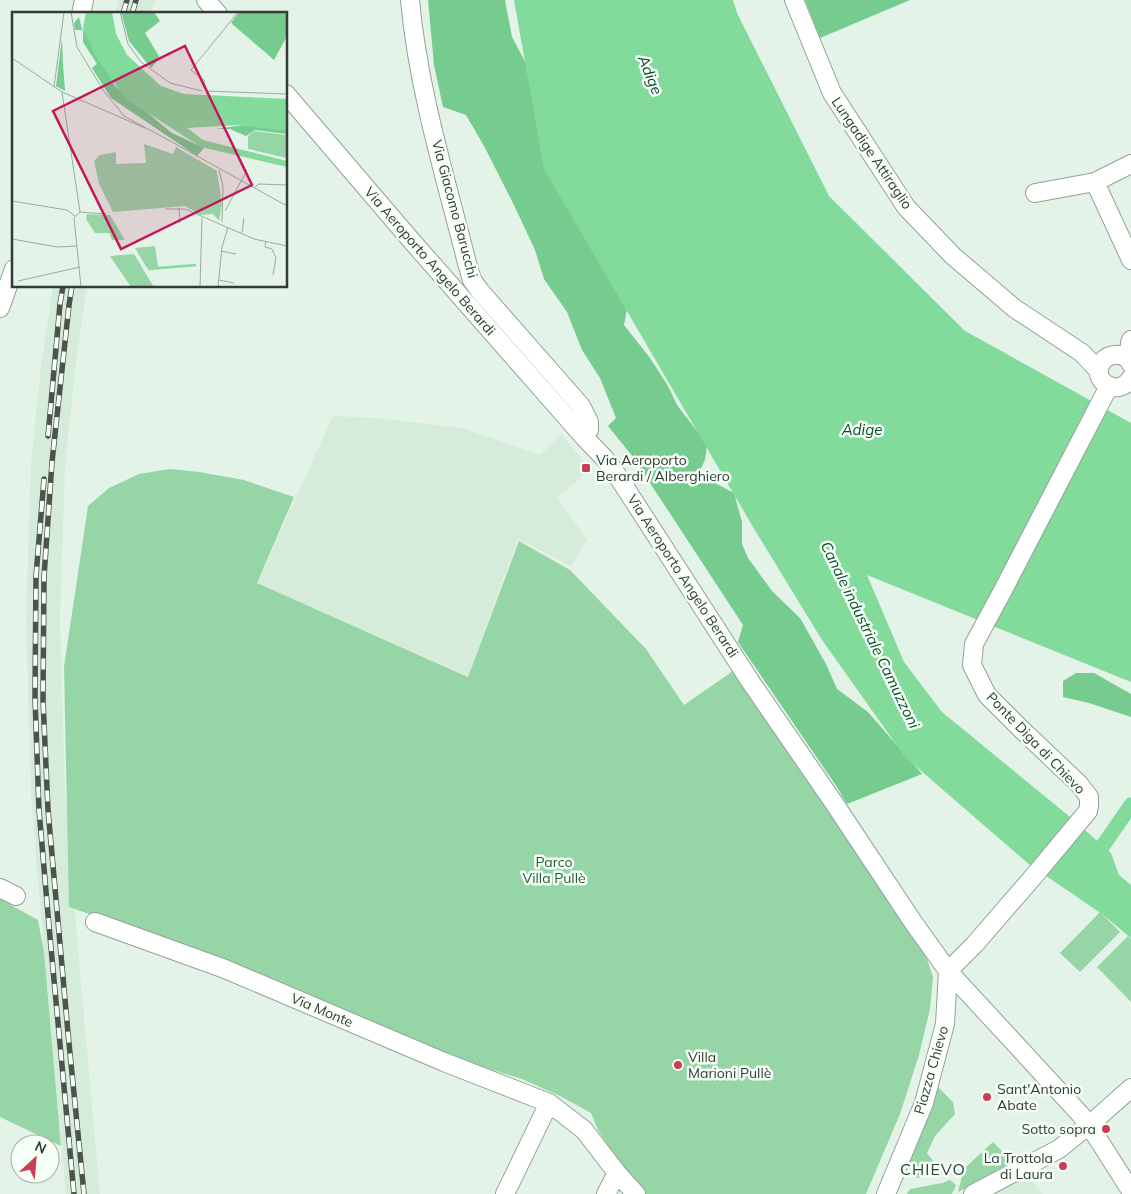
<svg xmlns="http://www.w3.org/2000/svg" width="1131" height="1194" viewBox="0 0 1131 1194" font-family="Mulish,sans-serif">
<style>
.built{fill:#d5ecda}
.green{fill:#96d6a6}
.forest{fill:#75cc8e}
.water{fill:#82da9b}
.lines{fill:none;stroke-linecap:round;stroke-linejoin:round}
.canal{stroke:#82da9b;stroke-width:15}
.minor-casing{stroke:#93a296;stroke-width:20}
.minor{stroke:#fff;stroke-width:18}
.rail-casing{stroke:#4c534d;stroke-width:5.5}
.rail{stroke:#f5fff7;stroke-width:4;stroke-dasharray:11;stroke-linecap:butt}
.poi-dot{fill:#cc3c53;stroke:#f5fff7;stroke-width:2}
.labels{text-anchor:middle;stroke-width:5;stroke-linejoin:round;paint-order:stroke}
.street-label{font-size:14px;fill:#343a35;stroke:#f5fff7}
.poi-label{font-size:14px;fill:#343a35;stroke:#f5fff7;text-anchor:start}
.park-label{font-size:14px;fill:#1f5d35;stroke:#f5fff7}
.water-label{font-size:15px;font-style:italic;fill:#064c25;stroke:#f5fff7}
.quarter-label{font-size:16px;letter-spacing:1px;fill:#334036;stroke:#f5fff7}
.inset-river{fill:none;stroke:#82da9b;stroke-width:2.5}
.inset-road{fill:none;stroke:#9da9a0;stroke-width:1}
.view{fill:#c2185b;fill-opacity:0.15;stroke:#c2185b;stroke-width:2.5}
.inset-edge{fill:none;stroke:#343a35;stroke-width:2.5}
</style>
<rect width="100%" height="100%" fill="#e3f3e7"/>
<path class="built" d="M 119,0 L 155,0 L 150,14 L 115,14 Z
M 53,286 L 87,286 L 75,370 L 65,468 L 60,618 L 65,793 L 78,950 L 100,1194 L 66,1194 L 44,952 L 31,794 L 26,618 L 31,465 L 41,366 Z
M 333,416 L 375,418 L 462,428 L 540,455 L 561,434 L 591,470 L 557,497 L 587,540 L 571,566 L 518,539 L 468,676 L 257,583 Z
M 1026,1175 L 1043,1194 L 993,1194 Z"/>
<path class="green" d="M 170,469 L 199,472 L 244,480 L 294,497 L 257,583 L 468,677 L 519,541 L 570,570 L 646,649 L 684,705 L 733,671 L 845,837 L 922,944 L 933,977 L 930,1009 L 919,1055 L 900,1114 L 866,1194 L 642,1194 L 618,1162 L 598,1130 L 591,1113 L 560,1096 L 522,1079 L 463,1061 L 106,920 L 69,907 L 64,667 L 88,506 L 109,488 L 139,474 Z
M 0,899 L 38,920 L 44,952 L 61,1146 L 0,1117 Z
M 1100,912 L 1120,932 L 1080,972 L 1060,953 Z
M 1128,936 L 1131,939 L 1131,1002 L 1097,967 Z
M 938,1087 L 953,1102 L 955,1114 L 935,1136 L 927,1153 L 943,1174 L 915,1178 L 908,1165 Z
M 993,1142 L 1013,1162 L 958,1192 L 963,1172 L 966,1167 Z
M 950,1180 L 956,1185 L 952,1194 L 907,1194 L 910,1189 L 942,1183 Z"/>
<path class="forest" d="M 428,0 L 505,0 L 512,37 L 531,73 L 629,298 L 624,325 L 650,358 L 668,386 L 677,405 L 707,444 L 705,460 L 700,470 L 713,482 L 734,493 L 742,522 L 742,544 L 748,558 L 772,591 L 800,618 L 826,664 L 837,689 L 868,712 L 922,774 L 847,804 L 837,787 L 738,642 L 743,625 L 633,457 L 608,426 L 616,418 L 600,378 L 582,350 L 567,312 L 544,279 L 535,250 L 514,205 L 484,146 L 466,115 L 443,107 L 434,65 Z
M 805,0 L 910,0 L 820,38 Z
M 1076,673 L 1094,673 L 1131,694 L 1131,717 L 1089,703 L 1063,697 L 1063,681 Z"/>
<path class="water" d="M 514,0 L 733,0 L 737,13 L 829,196 L 965,331 L 1131,423 L 1131,682 L 867,575 L 904,662 L 942,712 L 1070,817 L 1111,853 L 1119,875 L 1131,885 L 1131,938 L 1102,914 L 1030,865 L 905,757 L 822,640 L 753,527 L 544,169 Z"/>
<g class="lines">
<path class="canal" d="M 1091,863 L 1131,805"/>
<g class="minor-casing">
<path id="minor" d="M 206,0 L 218,14
M 410,0 C 418,89 445,176 467,263 L 472,280 L 480,291 L 581,406 L 589,422 L 589,430 L 583,436
M 794,0 L 832,93 L 906,207 L 953,256 L 1014,308 L 1082,353 L 1099,371
M 81,14 L 84,0
M 286,94 L 410,239 L 583,436 L 605,459 L 617,475 L 750,681 L 834,803 L 913,922 L 948,971 L 1080,1114 L 1089,1125 L 1131,1191
M 1131,164 L 1095,182 L 1131,260
M 1035,193 L 1095,182
M 0,308 L 14,269
M 1129,361 L 1130,343 L 1131,340
M 1131,364 C 1128,358 1122,354 1115,355 C 1110,355 1105,358 1102,362 C 1089,380 1118,399 1131,378
M 0,888 L 16,896
M 95,922 L 225,969 L 444,1062 L 549,1103 L 584,1130 L 617,1173 L 636,1194
M 948,971 L 975,944 L 1033,877 L 1088,811 L 1089,805 L 1089,797 L 1079,784 L 1020,728 L 987,695 L 972,665 L 974,644 L 1002,592 L 1109,386
M 505,1194 L 549,1103
M 606,1194 L 617,1173
M 886,1194 L 924,1103 L 945,1024 L 948,971
M 973,1194 L 1059,1149 L 1095,1120 L 1131,1088"/>
</g>
<use href="#minor" class="minor"/>
<g class="rail-casing">
<path id="rail" d="M 123,14 L 127,0
M 132,14 L 136,0
M 72,286 L 69,305 L 52,462 L 44,577 L 43,700 L 48,810 L 68,1033 L 84,1194
M 48,436 L 60,304 L 63,286
M 44,479 L 36,576 L 35,698 L 39,810 L 49,926 L 74,1194"/>
</g>
<use href="#rail" class="rail"/>
</g>
<g class="poi-dot">
<rect x="581" y="463" width="10" height="10" rx="2.5"/>
<circle cx="678" cy="1065" r="5"/>
<circle cx="987" cy="1097" r="5"/>
<circle cx="1106" cy="1129" r="5"/>
<circle cx="1063" cy="1166" r="5"/>
</g>
<g class="labels">
<g class="street-label">
<text transform="translate(872 153) rotate(56)" y="5">Lungadige Attiraglio</text>
<text transform="translate(455 209) rotate(75)" y="5">Via Giacomo Barucchi</text>
<text transform="translate(430 261) rotate(49)" y="5">Via Aeroporto Angelo Berardi</text>
<text transform="translate(683 576) rotate(57)" y="5">Via Aeroporto Angelo Berardi</text>
<text transform="translate(1036 743) rotate(46)" y="5">Ponte Diga di Chievo</text>
<text transform="translate(322 1010) rotate(23)" y="5">Via Monte</text>
<text transform="translate(931 1070) rotate(-74)" y="5">Piazza Chievo</text>
</g>
<g class="poi-label">
<text x="596" y="465">Via Aeroporto<tspan x="596" dy="16">Berardi / Alberghiero</tspan></text>
<text x="688" y="1062">Villa<tspan x="688" dy="16">Marioni Pullè</tspan></text>
<text x="997" y="1094">Sant'Antonio<tspan x="997" dy="16">Abate</tspan></text>
<text x="1096" y="1134" text-anchor="end">Sotto sopra</text>
<text x="1053" y="1163" text-anchor="end">La Trottola<tspan x="1053" dy="16">di Laura</tspan></text>
</g>
<g class="park-label">
<text x="554" y="867">Parco<tspan x="554" dy="16">Villa Pullè</tspan></text>
</g>
<g class="water-label">
<text transform="translate(650 75) rotate(68)" y="5">Adige</text>
<text x="862" y="435">Adige</text>
<text transform="translate(870 635) rotate(64)" y="5">Canale industriale Camuzzoni</text>
</g>
<g class="quarter-label">
<text x="933" y="1175">CHIEVO</text>
</g>
</g>
<g transform="translate(12 12)">
<rect width="275" height="275" fill="#e3f3e7"/>
<path d="M 242,119 L 275,123 L 275,146 L 236,137 L 236,124 ZM 132,132 L 161,142 L 164,135 L 205,159 L 210,192 L 207,209 L 201,202 L 188,203 L 173,194 L 101,200 L 87,172 L 82,149 L 88,143 L 104,140 L 104,152 L 134,151 ZM 75,202 L 98,203 L 113,228 L 100,228 L 97,221 L 83,221 L 74,207 ZM 143,234 L 146,255 L 135,256 L 123,236 ZM 122,242 L 140,272 L 142,275 L 119,275 L 98,244 Z" fill="#96d6a6"/>
<path d="M 109,0 L 142,0 L 148,9 L 133,21 L 148,46 L 139,56 L 117,29 ZM 227,0 L 275,0 L 275,24 L 262,48 L 219,11 ZM 67,5 L 70,17 L 79,25 L 103,74 L 160,121 L 192,136 L 185,144 L 99,86 L 80,56 L 85,52 L 71,30 L 71,18 L 63,18 L 62,11 ZM 50,26 L 51,52 L 53,79 L 44,74 ZM 232,113 L 272,116 L 275,122 L 243,118 L 234,124 L 218,117 L 203,117 Z" fill="#75cc8e"/>
<path d="M 74,0 L 100,0 L 104,22 L 115,43 L 149,74 L 172,82 L 275,87 L 275,119 L 226,113 L 175,116 L 191,128 L 275,149 L 275,155 L 189,135 L 114,87 L 85,47 L 71,16 Z" fill="#82da9b"/>
<path class="inset-river" d="M 136,257 L 184,253"/>
<path class="inset-road" d="M 59,0 L 65,35 L 91,78 L 112,104 L 134,116M 108,0 L 116,32 L 129,50 L 158,71 L 190,79M 0,46 L 50,80 L 140,119 L 275,194M 42,75 L 52,0M 193,76 L 192,68 L 179,58 L 226,0M 194,79 L 275,82M 50,80 L 68,200 L 62,206 L 69,275M 207,158 L 211,174 L 210,210M 243,175 L 247,172 L 275,173M 0,189 L 55,198 L 63,204M 167,196 L 168,211M 153,197 L 173,197 L 242,227 L 275,234M 213,199 L 235,158M 68,200 L 94,202M 230,221 L 232,206M 0,227 L 45,235 L 65,234M 254,229 L 253,235 L 260,237 L 264,246 L 261,263M 209,239 L 224,242M 207,268 L 222,271M 6,269 L 68,255M 188,275 L 190,206M 206,275 L 210,235 L 216,215"/>
<path class="view" d="M 173,34 L 240,173 L 109,237 L 41,99 Z"/>
<rect width="275" height="275" class="inset-edge"/>
</g>
<g transform="translate(35 1159) rotate(26)"><circle r="24" fill="#f5fff7" stroke="#a8b0a9"/>
<path d="M0-4L9 19L0 12L-9 19Z" fill="#cc3c53"/>
<text y="-8" font-size="14" font-weight="bold" text-anchor="middle" fill="#343a35">N</text>
</g>
</svg>
